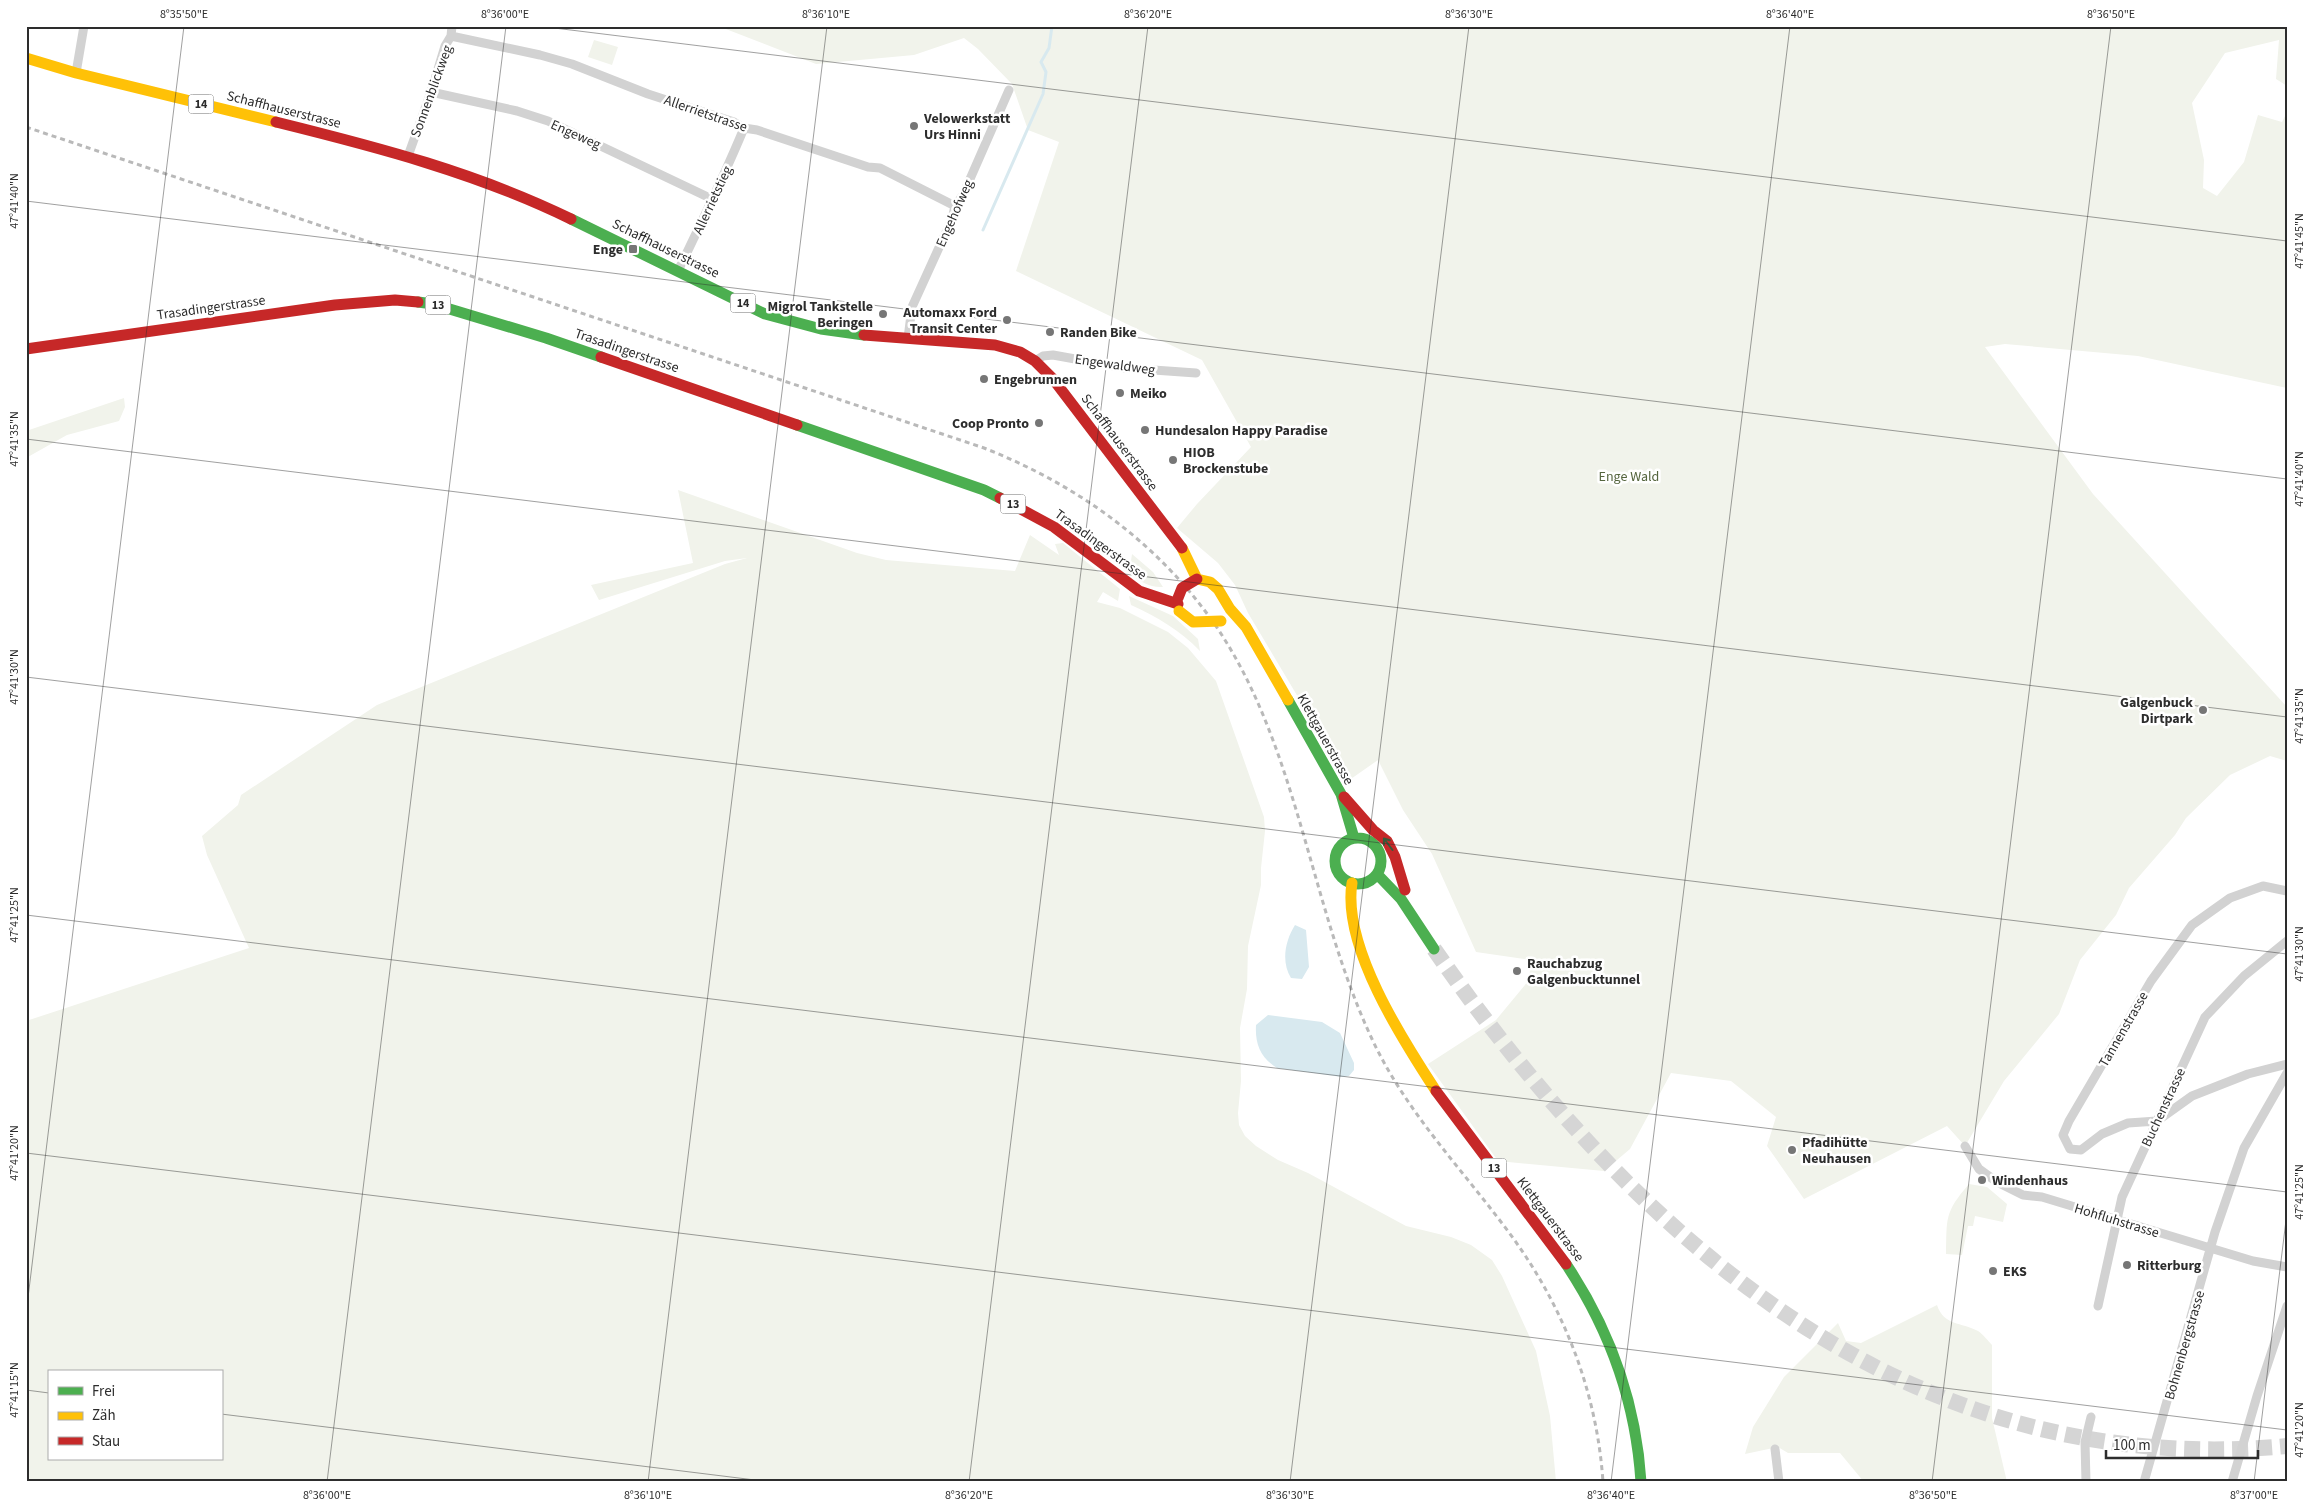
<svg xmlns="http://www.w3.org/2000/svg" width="2313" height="1508" viewBox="0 0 2313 1508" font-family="'Source Sans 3',sans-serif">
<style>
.green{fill:#f1f3eb;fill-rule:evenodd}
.water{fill:#d8e9ef}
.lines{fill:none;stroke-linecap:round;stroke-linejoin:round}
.stream{stroke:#d8e9ef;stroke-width:3}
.highway-tunnel{stroke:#d5d5d5;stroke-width:16;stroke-dasharray:16 8;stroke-linecap:butt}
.street{stroke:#d2d2d2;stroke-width:9}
.fast{stroke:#4caf50;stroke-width:11}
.slow{stroke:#ffc107;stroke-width:11}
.jam{stroke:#c62828;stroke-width:11}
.rail{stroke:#b9b9b9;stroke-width:3;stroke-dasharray:5 4;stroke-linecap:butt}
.slow-bridge{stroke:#ffc107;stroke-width:11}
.jam-bridge{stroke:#c62828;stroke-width:11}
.oneway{stroke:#385a39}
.ticks{fill:none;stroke:#2d2d2d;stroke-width:1;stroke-opacity:0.45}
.poi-dot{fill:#767676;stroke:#fff;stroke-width:2}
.labels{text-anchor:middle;stroke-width:5;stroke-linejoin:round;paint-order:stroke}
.shield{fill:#fff;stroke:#6c6c6c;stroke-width:1}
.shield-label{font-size:12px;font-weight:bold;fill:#2d2d2d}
.street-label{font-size:14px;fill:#2d2d2d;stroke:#fff}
.poi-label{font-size:14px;font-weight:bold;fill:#2d2d2d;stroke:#fff;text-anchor:start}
.park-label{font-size:14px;fill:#55653e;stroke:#fff}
.neatline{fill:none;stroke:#2d2d2d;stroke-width:2}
.ticks-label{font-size:12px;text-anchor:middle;fill:#2d2d2d}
</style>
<rect width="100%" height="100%" fill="#fff"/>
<path class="green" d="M 718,26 L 2287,26 L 2287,86 L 2276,79 L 2279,40 L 2225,53 L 2192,103 L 2204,160 L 2203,188 L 2217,196 L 2244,162 L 2258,115 L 2282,122 L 2287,112 L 2287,388 L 2138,356 L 2005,344 L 1985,347 L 2093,494 L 2287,707 L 2287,761 L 2270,756 L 2230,775 L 2186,818 L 2175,835 L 2129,888 L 2116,915 L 2080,960 L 2059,1014 L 2004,1081 L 1965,1146 L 1947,1126 L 1804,1199 L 1767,1146 L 1776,1117 L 1731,1081 L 1671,1073 L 1630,1149 L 1604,1171 L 1498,1161 L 1428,1064 L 1496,1020 L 1529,980 L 1531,960 L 1476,952 L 1432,854 L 1403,810 L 1378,760 L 1348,781 L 1248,613 L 1235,585 L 1218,563 L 1177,528 L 1197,504 L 1251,447 L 1202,360 L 1016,271 L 1059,142 L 1028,130 L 1012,84 L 978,49 L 964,38 L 914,55 L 816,64 Z
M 594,40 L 618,47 L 612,65 L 588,57 Z
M 124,398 L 125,407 L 119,421 L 67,435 L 26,458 L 26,431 Z
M 678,490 L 857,553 L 886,560 L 1015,571 L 1030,535 L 1059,555 L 1055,544 L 1063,543 L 1120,589 L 1118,601 L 1103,592 L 1097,602 L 1120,608 L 1168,632 L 1188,648 L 1216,681 L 1264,817 L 1265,831 L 1261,868 L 1261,885 L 1248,946 L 1247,989 L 1240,1028 L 1241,1081 L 1238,1113 L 1239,1125 L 1245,1136 L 1256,1146 L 1278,1160 L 1308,1173 L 1406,1226 L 1451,1237 L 1471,1245 L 1492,1260 L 1502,1276 L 1536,1351 L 1550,1416 L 1556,1482 L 26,1482 L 26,1021 L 249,948 L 207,855 L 202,836 L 238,805 L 241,795 L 377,705 L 725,564 L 747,558 L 725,561 L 599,600 L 591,585 L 693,563 ZM 49,1372 L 221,1372 L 221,1459 L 49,1459 Z
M 1132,554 L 1153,572 L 1163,587 C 1150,588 1140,581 1129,574 Z
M 1129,596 L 1173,616 L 1198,639 L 1200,651 C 1180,630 1157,617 1131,605 Z
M 1969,1184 L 1987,1187 L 2007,1204 L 2003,1222 L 1975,1216 L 1973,1226 L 1968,1226 L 1962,1255 L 1946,1254 C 1947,1218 1944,1213 1969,1184 Z
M 1937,1305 C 1944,1326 1961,1322 1978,1331 C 1983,1334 1988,1341 1992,1345 L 1992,1418 L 2007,1482 L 1864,1482 L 1840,1453 L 1788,1453 L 1778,1447 L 1745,1454 L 1753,1427 L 1784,1377 L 1838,1323 L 1846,1341 L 1861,1343 Z"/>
<path class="water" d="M 1295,925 L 1306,930 L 1309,967 L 1302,979 L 1291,978 C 1281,962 1285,941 1295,925 Z
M 1268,1015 L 1322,1022 L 1340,1033 L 1354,1063 L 1354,1070 L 1349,1076 L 1342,1077 L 1277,1068 C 1260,1057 1255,1044 1256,1025 Z"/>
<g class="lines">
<path class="stream" d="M 983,230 L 1043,94 L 1046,72 L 1041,62 L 1049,48 L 1052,26"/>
<path class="highway-tunnel" d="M 1434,949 C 1637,1240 1907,1481 2287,1446"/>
<path class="street" d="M 451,36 L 540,55 L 572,64 L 648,94 L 734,122 L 744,128 L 757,130 L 868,167 L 880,168 L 955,206
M 76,73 L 84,26
M 431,92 L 517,111 L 548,121 L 712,199
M 408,156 L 431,92 L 445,46 L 451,36 L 452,26
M 678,271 C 701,223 724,177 744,128
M 908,338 L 912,307 L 952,219 L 955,206 L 963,195 L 1009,90
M 1035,361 L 1043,356 L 1053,355 L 1125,368 L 1196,373
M 2287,891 L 2263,886 L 2230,898 L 2192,925 L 2151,981 L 2069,1121 L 2063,1135 L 2070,1149 L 2081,1150 L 2102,1134 L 2128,1123 L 2157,1121 L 2192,1096 L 2248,1074 L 2287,1064
M 1965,1146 L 1979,1169 L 1997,1182 L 2023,1195 L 2042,1197 L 2253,1261 L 2287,1267
M 2098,1306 L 2122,1197 L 2205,1017 L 2244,976 L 2287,941
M 1775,1449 L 1779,1482
M 2086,1482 L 2085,1442 L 2091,1417
M 2144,1482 L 2215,1232 L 2244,1148 L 2287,1073
M 2232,1482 L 2257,1396 L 2287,1306"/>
<path class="fast" d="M 571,219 L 765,314 L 821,329 L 864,335
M 418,302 L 433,304 L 546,338 L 601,357
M 797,425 L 984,490 L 1000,498
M 1288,700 L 1341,794 L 1354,838
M1335 861a23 23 0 1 1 46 0a23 23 0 1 1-46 0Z
M 1377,874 L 1401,899 L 1434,949
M 1566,1264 C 1610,1330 1636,1403 1641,1482"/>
<path class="slow" d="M 26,58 L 76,73 L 276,122
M 1182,548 L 1197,579 L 1210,582 L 1218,589 L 1230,609 L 1246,627 L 1288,700
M 1352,883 C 1342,946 1402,1039 1436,1091"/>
<path class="jam" d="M 276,122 C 377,147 477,173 571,219
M 864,335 L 995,345 L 1020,352 L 1035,361 L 1053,379 L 1182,548
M 26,349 L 335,305 L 395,300 L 418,302
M 601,357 L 797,425
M 1000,498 L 1054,527 L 1139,591 L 1178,604
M 1344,797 L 1373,830 L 1387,841 L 1395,857 L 1405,890
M 1436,1091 L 1566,1264"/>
<path class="rail" d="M 26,127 L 984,448 C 1075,484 1153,539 1211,619 C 1298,741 1309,905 1372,1039 C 1407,1114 1465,1172 1513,1238 C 1565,1310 1597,1393 1603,1482"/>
<path class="slow-bridge" d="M 1179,611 L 1193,622 L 1221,621"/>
<path class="jam-bridge" d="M 1178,598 L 1182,588 L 1197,579"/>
</g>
<defs><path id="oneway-shaft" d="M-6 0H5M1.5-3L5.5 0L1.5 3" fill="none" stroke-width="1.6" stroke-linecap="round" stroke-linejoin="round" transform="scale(1.25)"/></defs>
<use class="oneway" href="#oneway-shaft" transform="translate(1388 844) rotate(-127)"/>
<path class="ticks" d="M 538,26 L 2287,241M 26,201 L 2287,479M 26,439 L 2287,717M 26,677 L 2287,954M 26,915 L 2287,1192M 26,1153 L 2287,1430M 26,1314 L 184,26M 26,1390 L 49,1393M 221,1414 L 771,1482M 327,1482 L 506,26M 648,1482 L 827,26M 969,1482 L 1148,26M 1290,1482 L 1469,26M 1611,1482 L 1790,26M 1932,1482 L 2111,26M 2254,1482 L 2287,1212"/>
<g class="poi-dot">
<circle cx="914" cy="126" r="5"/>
<rect x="628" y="244" width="10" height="10" rx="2.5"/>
<circle cx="883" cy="314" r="5"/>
<circle cx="1007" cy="320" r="5"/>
<circle cx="1050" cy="332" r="5"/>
<circle cx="984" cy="379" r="5"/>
<circle cx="1120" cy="393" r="5"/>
<circle cx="1039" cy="423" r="5"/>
<circle cx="1145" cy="430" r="5"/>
<circle cx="1173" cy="460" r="5"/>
<circle cx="2203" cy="710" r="5"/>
<circle cx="1517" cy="971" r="5"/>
<circle cx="1792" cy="1150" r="5"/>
<circle cx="1982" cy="1180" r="5"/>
<circle cx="2127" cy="1265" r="5"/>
<circle cx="1993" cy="1271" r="5"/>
</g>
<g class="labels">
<g class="shield">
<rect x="188.5" y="94.5" width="25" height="19" rx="4"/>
<rect x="730.5" y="293.5" width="25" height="19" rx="4"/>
<rect x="425.5" y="295.5" width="25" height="19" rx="4"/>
<rect x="1000.5" y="494.5" width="25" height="19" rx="4"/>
<rect x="1481.5" y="1158.5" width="25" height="19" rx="4"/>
</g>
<g class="shield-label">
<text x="201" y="108">14</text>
<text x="743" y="307">14</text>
<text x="438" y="309">13</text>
<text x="1013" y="508">13</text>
<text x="1494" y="1172">13</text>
</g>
<g class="street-label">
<text transform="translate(431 91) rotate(-70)" y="5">Sonnenblickweg</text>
<text transform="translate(284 109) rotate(14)" y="5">Schaffhauserstrasse</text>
<text transform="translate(706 113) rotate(19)" y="5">Allerrietstrasse</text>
<text transform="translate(576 134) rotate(24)" y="5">Engeweg</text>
<text transform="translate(712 200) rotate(-65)" y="5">Allerrietstieg</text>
<text transform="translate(954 213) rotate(-66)" y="5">Engehofweg</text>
<text transform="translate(666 248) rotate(26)" y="5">Schaffhauserstrasse</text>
<text transform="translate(211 307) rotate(-8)" y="5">Trasadingerstrasse</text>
<text transform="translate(627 350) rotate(19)" y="5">Trasadingerstrasse</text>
<text transform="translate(1115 364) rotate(8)" y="5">Engewaldweg</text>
<text transform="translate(1120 442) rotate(53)" y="5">Schaffhauserstrasse</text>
<text transform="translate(1101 544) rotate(36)" y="5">Trasadingerstrasse</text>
<text transform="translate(1326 739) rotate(61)" y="5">Klettgauerstrasse</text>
<text transform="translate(2123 1029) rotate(-60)" y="5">Tannenstrasse</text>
<text transform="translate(2163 1107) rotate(-65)" y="5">Buchenstrasse</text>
<text transform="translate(1551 1219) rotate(53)" y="5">Klettgauerstrasse</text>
<text transform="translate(2117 1220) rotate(17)" y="5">Hohfluhstrasse</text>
<text transform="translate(2184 1345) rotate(-74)" y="5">Bohnenbergstrasse</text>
</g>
<g class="poi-label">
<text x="924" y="123">Velowerkstatt<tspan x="924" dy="16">Urs Hinni</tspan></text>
<text x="623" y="254" text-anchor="end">Enge</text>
<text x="873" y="311" text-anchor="end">Migrol Tankstelle<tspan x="873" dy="16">Beringen</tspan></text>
<text x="997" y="317" text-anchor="end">Automaxx Ford<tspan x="997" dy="16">Transit Center</tspan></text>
<text x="1060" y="337">Randen Bike</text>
<text x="994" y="384">Engebrunnen</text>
<text x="1130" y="398">Meiko</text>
<text x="1029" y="428" text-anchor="end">Coop Pronto</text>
<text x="1155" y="435">Hundesalon Happy Paradise</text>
<text x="1183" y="457">HIOB<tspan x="1183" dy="16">Brockenstube</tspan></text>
<text x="2193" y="707" text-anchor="end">Galgenbuck<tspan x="2193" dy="16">Dirtpark</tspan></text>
<text x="1527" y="968">Rauchabzug<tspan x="1527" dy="16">Galgenbucktunnel</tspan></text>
<text x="1802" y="1147">Pfadihütte<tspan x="1802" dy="16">Neuhausen</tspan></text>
<text x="1992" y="1185">Windenhaus</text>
<text x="2137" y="1270">Ritterburg</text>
<text x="2003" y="1276">EKS</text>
</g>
<g class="park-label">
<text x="1629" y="481">Enge Wald</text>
</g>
</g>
<rect width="2313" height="1508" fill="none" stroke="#ffffff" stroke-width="55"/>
<rect x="48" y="1370" width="175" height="90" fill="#ffffff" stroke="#ababab"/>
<rect x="58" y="1387" width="25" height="8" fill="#4caf50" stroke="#ababab"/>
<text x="92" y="1396" font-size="15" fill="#2d2d2d">Frei</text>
<rect x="58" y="1412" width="25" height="8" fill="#ffc107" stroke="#ababab"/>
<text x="92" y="1420" font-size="15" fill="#2d2d2d">Zäh</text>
<rect x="58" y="1437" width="25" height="8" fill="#c62828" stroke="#ababab"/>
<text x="92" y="1446" font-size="15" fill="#2d2d2d">Stau</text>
<path d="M2106 1450v8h152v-8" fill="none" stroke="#2d2d2d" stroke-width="2.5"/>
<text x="2113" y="1450" font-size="15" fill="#2d2d2d" stroke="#ffffff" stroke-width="4" paint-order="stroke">100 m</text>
<rect x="28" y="28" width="2258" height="1452" class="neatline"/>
<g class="ticks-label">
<text x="184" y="18">8°35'50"E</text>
<text x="505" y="18">8°36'00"E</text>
<text x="826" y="18">8°36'10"E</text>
<text x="1148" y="18">8°36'20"E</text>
<text x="1469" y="18">8°36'30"E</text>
<text x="1790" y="18">8°36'40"E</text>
<text x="2111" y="18">8°36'50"E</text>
<text transform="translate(14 201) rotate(-90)" y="4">47°41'40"N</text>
<text transform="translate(2299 241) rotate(-90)" y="4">47°41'45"N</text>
<text transform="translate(14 439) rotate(-90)" y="4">47°41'35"N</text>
<text transform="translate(2299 479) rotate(-90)" y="4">47°41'40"N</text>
<text transform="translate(14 677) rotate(-90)" y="4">47°41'30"N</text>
<text transform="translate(2299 716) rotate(-90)" y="4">47°41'35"N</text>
<text transform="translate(14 915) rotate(-90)" y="4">47°41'25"N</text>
<text transform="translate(2299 954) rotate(-90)" y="4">47°41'30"N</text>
<text transform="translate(14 1153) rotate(-90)" y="4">47°41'20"N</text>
<text transform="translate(2299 1192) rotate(-90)" y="4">47°41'25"N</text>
<text transform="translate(14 1390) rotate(-90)" y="4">47°41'15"N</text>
<text transform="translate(2299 1430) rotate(-90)" y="4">47°41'20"N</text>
<text x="327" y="1499">8°36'00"E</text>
<text x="648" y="1499">8°36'10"E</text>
<text x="969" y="1499">8°36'20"E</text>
<text x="1290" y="1499">8°36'30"E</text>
<text x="1611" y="1499">8°36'40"E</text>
<text x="1933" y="1499">8°36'50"E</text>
<text x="2254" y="1499">8°37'00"E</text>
</g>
</svg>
